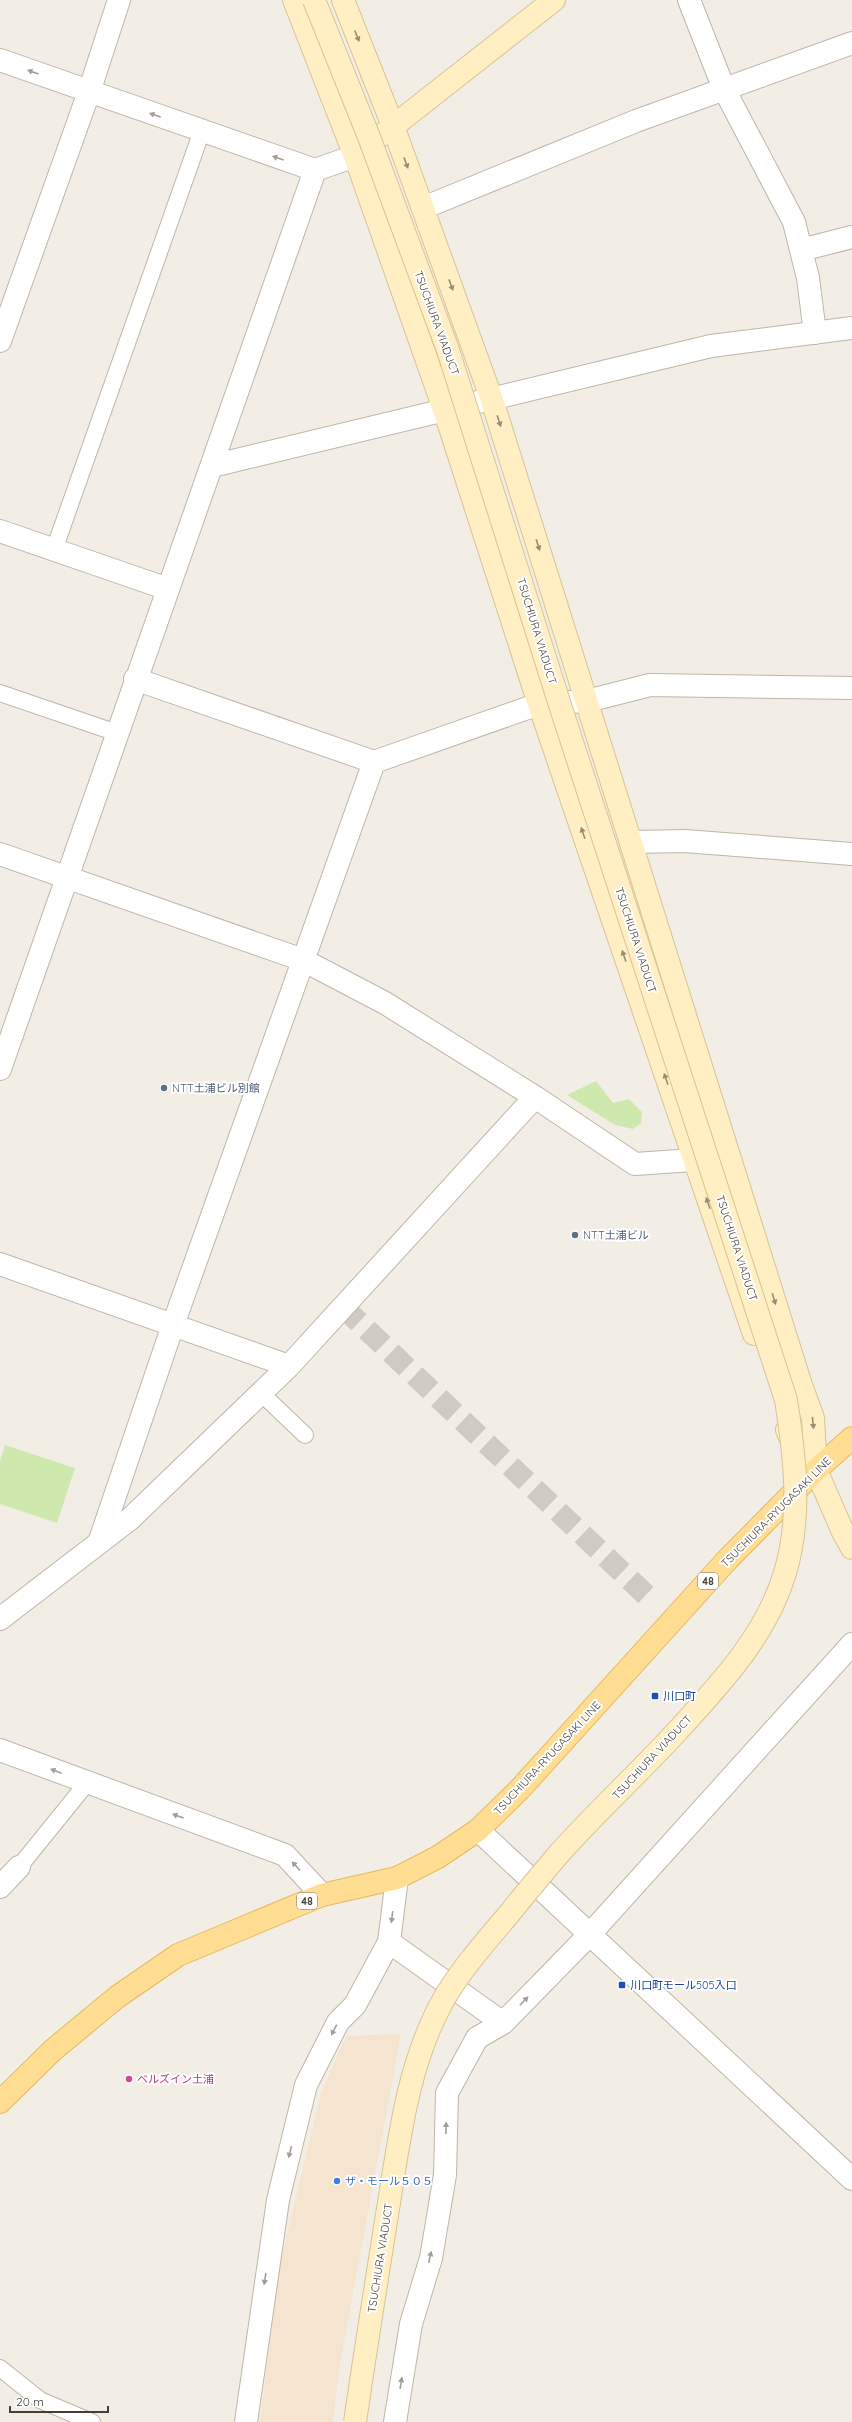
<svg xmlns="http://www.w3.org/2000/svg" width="852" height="2422" viewBox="0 0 852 2422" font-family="Quicksand,'Noto Sans JP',sans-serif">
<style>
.commercial{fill:#f5e5d0}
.green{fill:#cfe8ad}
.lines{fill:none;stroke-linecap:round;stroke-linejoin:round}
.street-tunnel{stroke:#d0cbc2;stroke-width:22;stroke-dasharray:22 11;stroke-linecap:butt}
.lane-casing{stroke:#beb6a8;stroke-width:18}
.street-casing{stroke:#beb6a8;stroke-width:24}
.secondary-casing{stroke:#d7c396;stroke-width:24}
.primary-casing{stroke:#e5ba61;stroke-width:24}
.lane{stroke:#fff;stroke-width:16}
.street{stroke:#fff;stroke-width:22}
.secondary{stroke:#ffefc3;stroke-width:22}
.primary{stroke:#ffdd92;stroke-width:22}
.secondary-bridge-casing{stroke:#d7c396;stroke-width:24;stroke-linecap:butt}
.secondary-bridge{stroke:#ffefc3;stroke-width:22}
.oneway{fill:#998e75}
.oneway2{fill:#a29e9a}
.service-dot{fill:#5c6f8a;stroke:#fff;stroke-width:1.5}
.transit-dot{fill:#1a4fb4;stroke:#fff;stroke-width:1.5}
.hotel-dot{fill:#d1479c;stroke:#fff;stroke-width:1.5}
.shop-dot{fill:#3f7fe0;stroke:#fff;stroke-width:1.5}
.labels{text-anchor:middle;stroke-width:4;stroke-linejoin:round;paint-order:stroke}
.shield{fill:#fff;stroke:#7d7872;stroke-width:1}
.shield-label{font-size:10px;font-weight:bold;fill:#453e35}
.street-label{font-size:11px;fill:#453e35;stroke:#fff}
.service-label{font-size:11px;fill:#4e5e75;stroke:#fff;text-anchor:start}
.transit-label{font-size:11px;fill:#164399;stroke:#fff;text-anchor:start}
.hotel-label{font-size:11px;fill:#b23c85;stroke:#fff;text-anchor:start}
.shop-label{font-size:11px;fill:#366cbe;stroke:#fff;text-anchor:start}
</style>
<rect width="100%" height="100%" fill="#f3eee5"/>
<path class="commercial" d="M 401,2034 L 340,2364 L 333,2422 L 260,2422 L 279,2268 L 321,2093 L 346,2036 Z"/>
<path class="green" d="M 596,1081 L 613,1103 L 629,1099 L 642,1112 L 641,1123 L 633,1129 L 615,1125 L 567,1095 Z
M 5,1445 L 75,1468 L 57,1523 L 0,1504 L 0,1461 Z"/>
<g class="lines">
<path class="street-tunnel" d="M 343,1307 L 646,1595"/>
<g class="lane-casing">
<path id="lane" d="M 54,550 L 198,142
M 0,693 L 117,733
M 262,1394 L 305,1435
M 19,1867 L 87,1783
M 0,2368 L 40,2400 L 92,2422"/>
</g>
<g class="street-casing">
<path id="street" d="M 689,0 L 724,89 L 794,222 L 808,278 L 815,333
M 0,60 L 315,170
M 423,208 L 636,121 L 852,43
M 801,250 L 852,237
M 0,341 L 89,92 L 119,0
M 212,466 L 711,346 L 852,328
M 0,531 L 168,589
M 135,679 L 374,762 L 539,704 L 587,701 L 650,685 L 852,688
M 632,842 L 685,841 L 852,854
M 0,854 L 303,960 L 385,1003 L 535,1097 L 635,1164 L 693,1160
M 0,1069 L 315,170 L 355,156
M 0,1264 L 289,1366
M 100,1540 L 173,1325 L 374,762
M 0,1619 L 130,1519 L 289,1366 L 535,1097
M 0,1750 L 285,1855 L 322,1895
M 478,1830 L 852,2179
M 0,1887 L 19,1867
M 389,1942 L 503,2023
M 246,2422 L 278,2200 L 306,2085 L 338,2022 L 355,2005 L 389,1942 L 397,1878
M 395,2422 L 411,2324 L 431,2258 L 445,2175 L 447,2093 L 477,2038 L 503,2023 L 591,1933 L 852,1644"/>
</g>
<g class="secondary-casing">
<path id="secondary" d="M 294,0 L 355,156 L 444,409 L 539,704 L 754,1334
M 343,0 L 393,126 L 492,400 L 800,1382 L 813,1418 L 816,1470
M 382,135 L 554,0
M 787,1430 L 790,1437 L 816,1470 L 843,1532 L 852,1548"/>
</g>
<g class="primary-casing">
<path id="primary" d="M 0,2102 L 53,2050 L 117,1997 L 178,1955 L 322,1895 L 397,1878 L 438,1857 L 478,1830 L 519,1790 L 728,1559 L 816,1470 L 852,1438"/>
</g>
<use href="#lane" class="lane"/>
<use href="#street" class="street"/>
<use href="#secondary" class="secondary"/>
<use href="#primary" class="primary"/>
<g class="secondary-bridge-casing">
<path id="secondary-bridge" d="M 314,0 L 369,137 L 448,350 L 559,702 L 786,1400 C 795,1457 802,1516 785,1573 C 767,1633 724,1680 682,1726 C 642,1770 597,1811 557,1856 C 541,1875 525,1894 509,1914 C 487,1940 463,1967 445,1997 C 407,2063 399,2142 387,2215 C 376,2284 365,2353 355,2422"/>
</g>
<use href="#secondary-bridge" class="secondary-bridge"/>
</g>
<defs><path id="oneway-solid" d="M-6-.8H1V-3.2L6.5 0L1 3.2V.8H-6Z"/></defs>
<g class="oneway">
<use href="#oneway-solid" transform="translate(357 36) rotate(68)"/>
<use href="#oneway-solid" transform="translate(406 163) rotate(70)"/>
<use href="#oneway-solid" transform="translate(451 285) rotate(70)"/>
<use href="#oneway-solid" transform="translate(499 421) rotate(72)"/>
<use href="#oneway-solid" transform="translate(538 545) rotate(72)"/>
<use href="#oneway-solid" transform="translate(583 833) rotate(-109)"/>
<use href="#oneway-solid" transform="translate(624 956) rotate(-109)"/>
<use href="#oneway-solid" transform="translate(666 1079) rotate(-109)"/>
<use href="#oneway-solid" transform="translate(708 1203) rotate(-109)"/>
<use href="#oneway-solid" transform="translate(774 1299) rotate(73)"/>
<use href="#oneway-solid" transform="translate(813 1423) rotate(84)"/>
</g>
<g class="oneway2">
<use href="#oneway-solid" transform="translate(33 72) rotate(-160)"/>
<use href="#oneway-solid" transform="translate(155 115) rotate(-161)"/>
<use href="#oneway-solid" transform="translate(278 158) rotate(-161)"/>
<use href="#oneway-solid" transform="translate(56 1771) rotate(-159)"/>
<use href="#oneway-solid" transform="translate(178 1816) rotate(-160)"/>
<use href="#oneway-solid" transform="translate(296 1866) rotate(-132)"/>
<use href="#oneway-solid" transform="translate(392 1917) rotate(97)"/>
<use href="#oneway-solid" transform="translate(524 2001) rotate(-46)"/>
<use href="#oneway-solid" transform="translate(334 2030) rotate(117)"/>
<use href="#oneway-solid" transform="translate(446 2128) rotate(-89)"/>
<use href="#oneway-solid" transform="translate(290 2152) rotate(104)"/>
<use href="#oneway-solid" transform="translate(430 2257) rotate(-77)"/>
<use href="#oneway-solid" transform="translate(265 2279) rotate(99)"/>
<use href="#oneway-solid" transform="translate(401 2383) rotate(-81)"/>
</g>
<g class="service-dot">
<circle cx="164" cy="1088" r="4"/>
<circle cx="575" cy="1235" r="4"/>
</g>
<g class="transit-dot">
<rect x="651" y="1692" width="8" height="8" rx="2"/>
<rect x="618" y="1981" width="8" height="8" rx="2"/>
</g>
<circle class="hotel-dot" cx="129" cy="2079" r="4"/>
<circle class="shop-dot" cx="337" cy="2181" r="4"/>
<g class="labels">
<g class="shield">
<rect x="698" y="1573" width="20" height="16" rx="3"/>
<rect x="297" y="1893" width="20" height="16" rx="3"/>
</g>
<g class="shield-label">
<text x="708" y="1585">48</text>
<text x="307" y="1905">48</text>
</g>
<g class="street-label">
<text transform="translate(437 323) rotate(70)" y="4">TSUCHIURA VIADUCT</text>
<text transform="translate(537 631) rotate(73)" y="4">TSUCHIURA VIADUCT</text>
<text transform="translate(636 940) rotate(72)" y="4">TSUCHIURA VIADUCT</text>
<text transform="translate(737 1248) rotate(72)" y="4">TSUCHIURA VIADUCT</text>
<text transform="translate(776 1512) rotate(-45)" y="4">TSUCHIURA-RYUGASAKI LINE</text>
<text transform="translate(652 1757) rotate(-47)" y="4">TSUCHIURA VIADUCT</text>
<text transform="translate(547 1758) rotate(-47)" y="4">TSUCHIURA-RYUGASAKI LINE</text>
<text transform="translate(380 2258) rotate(-81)" y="4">TSUCHIURA VIADUCT</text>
</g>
<g class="service-label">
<text x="172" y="1092">NTT土浦ビル別館</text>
<text x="583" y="1239">NTT土浦ビル</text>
</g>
<g class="transit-label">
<text x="663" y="1700">川口町</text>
<text x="630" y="1989">川口町モール505入口</text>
</g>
<g class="hotel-label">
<text x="137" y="2083">ベルズイン土浦</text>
</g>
<g class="shop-label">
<text x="345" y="2185">ザ・モール５０５</text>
</g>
</g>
<path d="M10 2406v6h98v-6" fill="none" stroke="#453e35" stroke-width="2"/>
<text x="16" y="2406" font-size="12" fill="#453e35" stroke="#ffffff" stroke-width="3" paint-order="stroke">20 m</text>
</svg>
